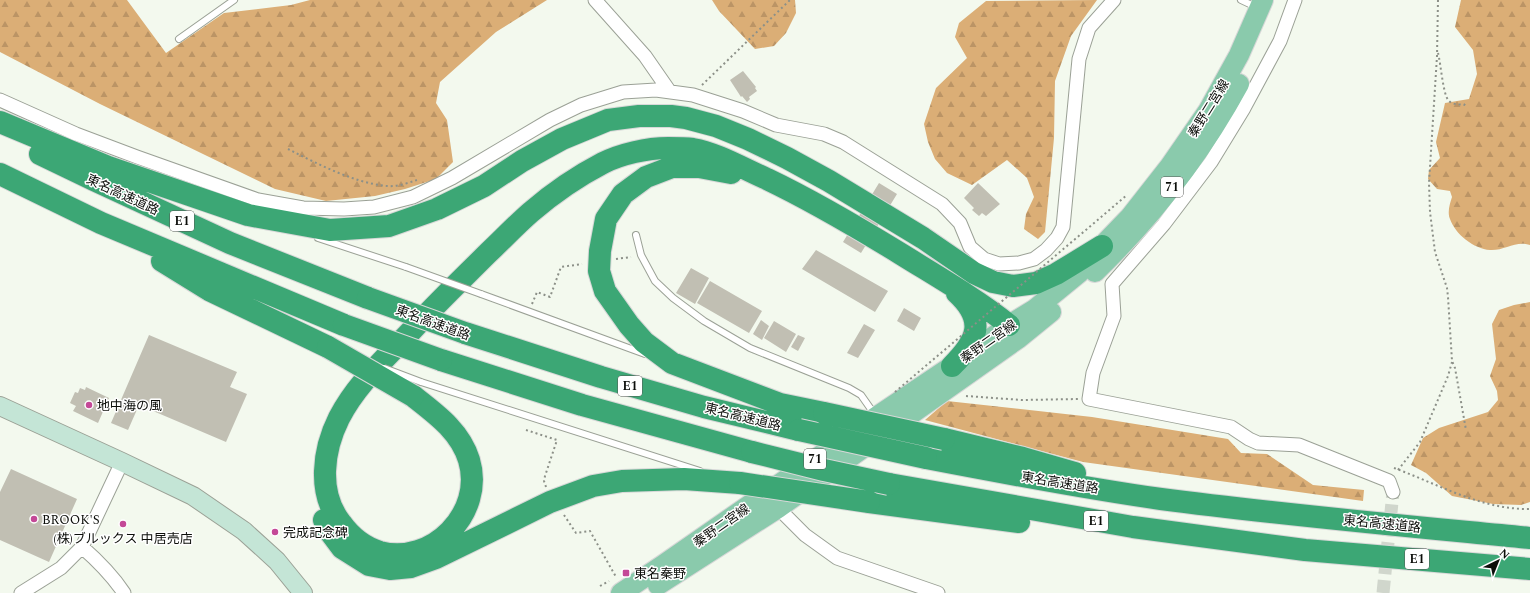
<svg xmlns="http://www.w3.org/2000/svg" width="1530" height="593" viewBox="0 0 1530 593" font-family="Spectral,'Noto Sans JP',serif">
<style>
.forest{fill:url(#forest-firs)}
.building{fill:#c1bfb3}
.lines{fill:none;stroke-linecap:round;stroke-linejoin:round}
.street-tunnel{stroke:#d0d6cc;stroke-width:13;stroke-dasharray:13 6;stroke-linecap:butt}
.lane-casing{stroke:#9ba196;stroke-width:8}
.street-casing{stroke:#9ba196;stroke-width:15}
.secondary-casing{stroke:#9ba196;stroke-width:20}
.primary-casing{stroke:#d8d8d8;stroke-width:22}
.highway-casing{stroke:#d8d8d8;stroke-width:24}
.path{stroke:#8c9088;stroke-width:2;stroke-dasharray:2 3;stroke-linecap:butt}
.lane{stroke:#fff;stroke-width:6}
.street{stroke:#fff;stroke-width:13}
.secondary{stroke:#c4e5d6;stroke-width:18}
.primary{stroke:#8acaac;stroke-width:20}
.highway{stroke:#3ca775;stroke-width:22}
.lane-bridge-casing{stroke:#9ba196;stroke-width:8;stroke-linecap:butt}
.highway-bridge-casing{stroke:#d8d8d8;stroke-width:24;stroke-linecap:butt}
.path-bridge{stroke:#8c9088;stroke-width:2;stroke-dasharray:2 3;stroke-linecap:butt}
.lane-bridge{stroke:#fff;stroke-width:6}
.highway-bridge{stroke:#3ca775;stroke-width:22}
.poi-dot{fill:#c44897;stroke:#fff;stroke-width:1.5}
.labels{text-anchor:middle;stroke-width:3;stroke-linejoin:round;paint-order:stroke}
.shield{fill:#fff;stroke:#555654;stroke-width:1}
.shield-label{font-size:12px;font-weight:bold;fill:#0c0e0a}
.street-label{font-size:13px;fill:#0c0e0a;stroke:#fff}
.poi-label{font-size:13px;fill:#0c0e0a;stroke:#fff;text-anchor:start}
</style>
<defs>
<pattern id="forest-firs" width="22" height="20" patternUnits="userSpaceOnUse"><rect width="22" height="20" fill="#dbae76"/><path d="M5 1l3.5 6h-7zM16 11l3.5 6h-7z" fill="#bb9465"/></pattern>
</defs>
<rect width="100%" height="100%" fill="#f3f9ee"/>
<path class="forest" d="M 0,0 L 127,0 L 166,53 L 224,13 L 291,5 L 310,0 L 547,0 L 496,32 L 440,82 L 436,103 L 447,120 L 453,162 L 436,179 L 405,189 L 375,196 L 326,201 L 275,189 L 100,104 L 0,52 Z
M 712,0 L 795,0 L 796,13 L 786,33 L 774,46 L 755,49 L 719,11 Z
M 1097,0 L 1071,36 L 1055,81 L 1054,138 L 1045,232 L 1038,239 L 1024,229 L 1026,214 L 1034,197 L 1027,178 L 1007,160 L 972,185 L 947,173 L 935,159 L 928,142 L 924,124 L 936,88 L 967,58 L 955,37 L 959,23 L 986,1 Z
M 1461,0 L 1530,0 L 1530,245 C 1516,240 1504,251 1490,250 C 1474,249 1455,234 1450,219 C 1447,212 1450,203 1452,197 L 1450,191 L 1437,189 L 1428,179 L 1429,170 L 1440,158 L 1436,142 L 1445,103 L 1469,99 L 1477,74 L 1473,50 L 1455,27 Z
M 1530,302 L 1530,502 L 1521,505 L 1493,504 L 1452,496 L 1426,473 L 1411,465 L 1423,438 L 1439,428 L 1488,412 L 1498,400 L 1497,391 L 1490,376 L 1496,359 L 1492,324 L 1499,310 L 1514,305 Z
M 947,401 L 1092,417 L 1228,439 L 1241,453 L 1267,454 L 1313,485 L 1364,490 L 1363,501 L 1083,462 L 925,420 Z"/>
<path class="building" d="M 743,71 L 756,87 L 755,88 L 757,91 L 749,97 L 750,99 L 747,102 L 742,96 L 741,97 L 730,80 Z
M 879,183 L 897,194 L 861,253 L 843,242 Z
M 978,183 L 1000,204 L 986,216 L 982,213 L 979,216 L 972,210 L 974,208 L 964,198 Z
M 816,250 L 888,291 L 875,312 L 802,269 Z
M 691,268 L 709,278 L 695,304 L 676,293 Z
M 710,281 L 762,311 L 749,333 L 697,303 Z
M 904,308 L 921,318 L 914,331 L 897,321 Z
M 761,320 L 769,326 L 762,340 L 753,334 Z
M 774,321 L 796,334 L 786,352 L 764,338 Z
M 864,324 L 875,330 L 858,358 L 847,353 Z
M 149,335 L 237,372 L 230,387 L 247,394 L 226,442 L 139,405 L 128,430 L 111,423 Z
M 798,335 L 805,338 L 798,351 L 791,347 Z
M 86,387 L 109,398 L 98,423 L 73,411 L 76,406 L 70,403 L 75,392 L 78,393 L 80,388 L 85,390 Z
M 11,469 L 77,499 L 49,562 L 0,540 L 0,492 Z"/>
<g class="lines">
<path class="street-tunnel" d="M 1383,593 L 1393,492"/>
<g class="lane-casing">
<path id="lane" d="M 1241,0 L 1256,7
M 179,39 L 234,0
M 636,235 L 641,255 L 655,281 L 673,298 L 704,321 L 750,348 L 849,388 L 861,395 L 875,415
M 318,238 L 406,267
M 481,294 L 645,354
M 421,382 L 700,471"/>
</g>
<g class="street-casing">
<path id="street" d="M 595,0 L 645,56 L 670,92
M 1295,0 L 1280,41 L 1244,108 L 1211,162 L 1164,224 L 1112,284 L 1114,316 L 1093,373 L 1089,399 L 1231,427 L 1249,439 L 1258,443 L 1299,445 L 1389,481 L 1393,492
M 0,100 L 76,134 L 137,157 L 258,200 L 303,208 L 344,209 L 374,207 L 413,197 L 452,178 L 550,120 L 581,105 L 623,92 L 656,90 L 693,95 L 743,111 L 776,125 L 824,134 L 843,142 L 942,204 L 960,223 L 970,247 L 984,259 L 999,264 L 1019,263 L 1034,259 L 1046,250 L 1057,238 L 1063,227 L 1079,59 L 1089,28 L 1114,0
M 778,508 L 805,535 L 837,558 L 938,593
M 82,547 C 98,561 112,575 124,593
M 21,593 L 61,568 L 82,547 L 122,462"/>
</g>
<g class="secondary-casing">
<path id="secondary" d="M 0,406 L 122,462 L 193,496 L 244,531 L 277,561 L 303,593"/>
</g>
<g class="primary-casing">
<path id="primary" d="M 1095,272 C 1152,217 1201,154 1239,84
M 658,585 L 778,508 L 1019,338 L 1051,312
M 621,593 L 663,565 L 876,417 L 952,366 L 1009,325 L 1035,309 L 1079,273 L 1102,246 L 1130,217 L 1170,166 L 1208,111 L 1239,55 L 1263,0"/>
</g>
<g class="highway-casing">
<path id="highway" d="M 0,122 L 108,167 L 248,215 L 330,230 L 389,226 L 437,209 L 484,186 L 522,161 L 562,139 L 608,120 L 639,116 L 671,116 L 686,118 L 716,126 L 748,139 L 787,158 L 829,181 L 923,238 L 974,273 L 993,282 L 1013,286 L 1036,283 L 1056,274 L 1102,246
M 40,154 L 94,180 L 230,243 L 368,298
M 731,173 L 699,167 L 672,167 L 646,177 L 623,194 L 606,219 L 600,251 L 599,271 L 605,291 L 629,325 L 644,342 L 672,363 L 780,404 L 824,413
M 0,174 L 101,223 L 344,325
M 162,261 L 209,290 L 328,347
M 465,333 L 601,377 L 704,407 L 799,430
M 441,360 L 582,405 L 752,452
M 952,366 C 977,341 987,321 957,293
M 413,396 C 436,414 460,431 469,460 C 485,513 432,566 380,552 C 363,547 351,537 341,523 C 317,493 323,450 339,418 C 357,383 387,357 413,329 C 437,303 462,279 487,254 C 502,240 516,225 531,212 C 553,193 578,176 603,163 C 621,154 647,148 668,148 C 676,148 685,148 693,149 C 717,153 744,169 767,179 C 813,201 857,227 901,254 C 938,277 975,298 1009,325
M 944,439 L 1023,458 L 1075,473
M 926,458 C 1004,473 1082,488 1161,499 C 1284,515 1407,526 1530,538
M 889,484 L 1133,527 L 1305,550 L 1530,569
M 869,502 L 1019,522
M 324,520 L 327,528 L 342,548 L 369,565 L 390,569 L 411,567 L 436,558 L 550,502 L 593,486 L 622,481 L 684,479 L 740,483"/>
</g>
<path class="path" d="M 1438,0 L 1437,56 L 1429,183 L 1430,212 L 1435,252 L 1447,288 L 1448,297 L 1452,361 L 1455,368 L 1466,430
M 1438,53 C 1441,64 1443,96 1449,101 C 1453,105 1459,104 1464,105 L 1467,102
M 702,85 L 790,0
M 288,149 C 318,164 354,183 387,186 C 397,187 408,183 417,180
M 616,259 L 631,257
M 532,304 L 537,292 L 550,297 L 561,267 L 582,264
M 966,396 L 1022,400 L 1078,399
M 526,430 L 557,440 L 545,476 L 544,481 L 546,487
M 1394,468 C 1438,484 1482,510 1530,509
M 1398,470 L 1420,442 L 1448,376 L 1452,362
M 564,515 L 576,533 L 590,531 L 616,577
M 600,586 L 609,581"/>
<use href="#lane" class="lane"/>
<use href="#street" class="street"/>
<use href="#secondary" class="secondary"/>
<use href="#primary" class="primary"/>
<use href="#highway" class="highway"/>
<g class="lane-bridge-casing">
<path id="lane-bridge" d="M 406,267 L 481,294
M 384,368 L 421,382"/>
</g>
<g class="highway-bridge-casing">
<path id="highway-bridge" d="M 368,298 L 465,333
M 344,325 L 441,360
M 328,347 L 413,396
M 824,413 L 944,439
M 799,430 L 926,458
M 752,452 L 824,470 L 889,484
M 740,483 L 869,502"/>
</g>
<path class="path-bridge" d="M 895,392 L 1127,195"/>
<use href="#lane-bridge" class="lane-bridge"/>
<use href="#highway-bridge" class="highway-bridge"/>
</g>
<g class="poi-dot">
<circle cx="89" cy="405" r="4"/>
<circle cx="34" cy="519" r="4"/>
<circle cx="123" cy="524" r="4"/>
<circle cx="275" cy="532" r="4"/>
<rect x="622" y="569" width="8" height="8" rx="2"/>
</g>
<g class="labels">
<g class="shield">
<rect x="1161" y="177" width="22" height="20" rx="3"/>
<rect x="170" y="211" width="24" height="20" rx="3"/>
<rect x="618" y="376" width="24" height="20" rx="3"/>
<rect x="804" y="449" width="22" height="20" rx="3"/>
<rect x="1084" y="511" width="24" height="20" rx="3"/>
<rect x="1405" y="549" width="24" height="20" rx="3"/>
</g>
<g class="shield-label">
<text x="1172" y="191">71</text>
<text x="182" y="225">E1</text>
<text x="630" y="390">E1</text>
<text x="815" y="463">71</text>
<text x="1096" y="525">E1</text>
<text x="1417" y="563">E1</text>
</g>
<g class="street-label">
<text transform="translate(1208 108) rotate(-58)" y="5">秦野二宮線</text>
<text transform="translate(123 194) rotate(25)" y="5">東名高速道路</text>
<text transform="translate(433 322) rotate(20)" y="5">東名高速道路</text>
<text transform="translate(988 341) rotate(-35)" y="5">秦野二宮線</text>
<text transform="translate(743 416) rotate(14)" y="5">東名高速道路</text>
<text transform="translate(1060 482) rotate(9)" y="5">東名高速道路</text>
<text transform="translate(1382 523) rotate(6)" y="5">東名高速道路</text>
<text transform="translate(721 525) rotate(-35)" y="5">秦野二宮線</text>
</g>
<g class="poi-label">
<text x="97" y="410">地中海の風</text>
<text x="42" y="524">BROOK'S</text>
<text x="283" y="537">完成記念碑</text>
<text x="123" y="543" text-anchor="middle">(株)ブルックス 中居売店</text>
<text x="634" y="578">東名秦野</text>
</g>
</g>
<g transform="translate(1498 561) rotate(43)" stroke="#ffffff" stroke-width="3" paint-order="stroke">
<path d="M0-3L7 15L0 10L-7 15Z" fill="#0c0e0a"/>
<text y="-6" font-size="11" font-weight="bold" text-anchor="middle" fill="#0c0e0a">N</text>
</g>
</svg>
